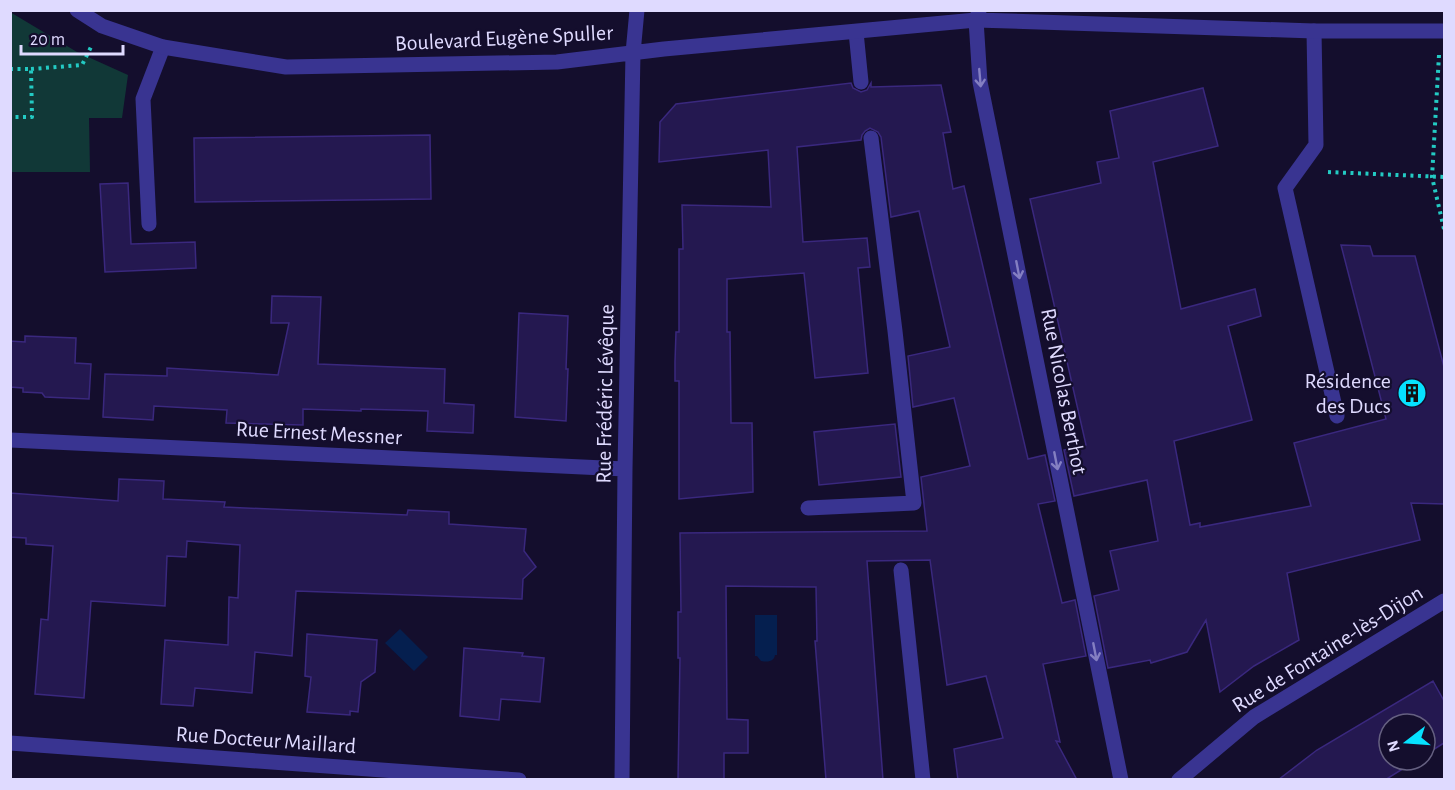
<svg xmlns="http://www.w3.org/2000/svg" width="1455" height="790" viewBox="0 0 1455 790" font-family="'Alegreya Sans',sans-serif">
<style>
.green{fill:#113837}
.water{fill:#051f4f}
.building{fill:#241850;stroke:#3a287e;stroke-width:1.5}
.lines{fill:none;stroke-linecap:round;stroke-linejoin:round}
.path{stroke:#23cac3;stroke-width:4;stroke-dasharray:3 4.5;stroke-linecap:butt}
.service{stroke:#393491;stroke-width:15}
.minor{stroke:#393491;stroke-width:15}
.tertiary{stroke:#393491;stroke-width:15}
.oneway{stroke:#847fc2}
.labels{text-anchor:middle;stroke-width:4.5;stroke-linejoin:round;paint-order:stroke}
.street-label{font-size:22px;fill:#dfdaff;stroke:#140e2d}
.poi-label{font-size:22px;fill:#dfdaff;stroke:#140e2d;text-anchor:end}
</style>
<rect width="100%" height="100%" fill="#140e2d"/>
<path class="green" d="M 10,12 L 77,52 L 128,75 L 122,118 L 89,118 L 90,172 L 11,172 Z"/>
<path class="water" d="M 755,615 L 777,615 L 777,655 L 775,655 C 774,662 767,662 761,661 L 757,656 L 755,656 Z
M 400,629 L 428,657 L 414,671 L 385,643 Z"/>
<path class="building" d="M 851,83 L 853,88 L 861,92 L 867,90 L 871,83 L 871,87 L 941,85 L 951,132 L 943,133 L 953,189 L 964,186 L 1028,459 L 1045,455 L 1055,501 L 1038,504 L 1062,603 L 1075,600 L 1086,656 L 1043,664 L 1060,742 L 1056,741 L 1077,780 L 958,780 L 954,749 L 1003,738 L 986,676 L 947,685 L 930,560 L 867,561 L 883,780 L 826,780 L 815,641 L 817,641 L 816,587 L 726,586 L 727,719 L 748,720 L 748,753 L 724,753 L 724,780 L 678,780 L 680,658 L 678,658 L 678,612 L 681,612 L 680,533 L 927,531 L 921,477 L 970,466 L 954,398 L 913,407 L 908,356 L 950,347 L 919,211 L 891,217 L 881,137 L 878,132 L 870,128 L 865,131 L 862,135 L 861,140 L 797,147 L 803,242 L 867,238 L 870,267 L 858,268 L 868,373 L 815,378 L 804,273 L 727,279 L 727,332 L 730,332 L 731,423 L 752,423 L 753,492 L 679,499 L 679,381 L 675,381 L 675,362 L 676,332 L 679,332 L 679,249 L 683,249 L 682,205 L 771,207 L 768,150 L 659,162 L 660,122 L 676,104 Z
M 1203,88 L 1218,146 L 1153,162 L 1181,309 L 1255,289 L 1261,316 L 1228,326 L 1252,420 L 1174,441 L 1190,525 L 1200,523 L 1200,527 L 1311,506 L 1294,443 L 1386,419 L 1341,245 L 1370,246 L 1373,256 L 1415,256 L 1444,367 L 1444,504 L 1411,503 L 1420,540 L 1287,573 L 1299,640 L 1254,666 L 1220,692 L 1206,620 L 1187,652 L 1151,663 L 1150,660 L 1108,668 L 1094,596 L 1119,590 L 1110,551 L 1158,541 L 1147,480 L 1074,496 L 1064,450 L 1086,445 L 1030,199 L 1101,183 L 1097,162 L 1119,158 L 1110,111 Z
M 430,135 L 431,199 L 195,202 L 194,138 Z
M 128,183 L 131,244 L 195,242 L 196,268 L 105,272 L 100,184 Z
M 272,296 L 321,297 L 318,364 L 445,369 L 444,403 L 474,405 L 473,433 L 427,431 L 428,411 L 361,409 L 361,411 L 303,409 L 303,425 L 226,423 L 227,410 L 154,406 L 153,420 L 103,417 L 105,374 L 167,376 L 167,368 L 278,375 L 289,323 L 271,323 Z
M 519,313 L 568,316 L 566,369 L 568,369 L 566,421 L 515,417 Z
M 25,336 L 76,338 L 75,363 L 91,364 L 89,399 L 45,397 L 42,393 L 23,392 L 23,388 L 10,387 L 10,341 L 25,342 Z
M 895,424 L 901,477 L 819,485 L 814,432 Z
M 119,479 L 164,481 L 163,499 L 225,502 L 224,507 L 407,515 L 408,510 L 449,512 L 449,524 L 526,529 L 524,551 L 536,567 L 523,579 L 522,599 L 296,591 L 292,656 L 255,652 L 252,693 L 195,688 L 193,706 L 161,704 L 165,640 L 228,645 L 229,597 L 238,598 L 240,545 L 187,541 L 186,557 L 167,556 L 165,606 L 91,601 L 84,698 L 35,694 L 41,619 L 48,620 L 53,546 L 26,544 L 26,538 L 10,537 L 10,493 L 118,501 Z
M 307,634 L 377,640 L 375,672 L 361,682 L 358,712 L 350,711 L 350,715 L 307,712 L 311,677 L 305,676 Z
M 464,648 L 523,653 L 522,656 L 544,658 L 540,702 L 501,699 L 499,720 L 460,716 Z
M 1433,681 L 1444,701 L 1444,743 L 1425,755 L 1425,724 L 1389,724 L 1389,760 L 1417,760 L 1385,780 L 1278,780 L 1317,750 Z"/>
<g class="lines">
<path class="path" d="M 1439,55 L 1432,177 L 1444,229
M 10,69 L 31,69 L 32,117 L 10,117
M 31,69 L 82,65 L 91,47
M 1328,172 L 1444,177"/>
<path class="service" d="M 1314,31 L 1316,145 L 1285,188 L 1337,416
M 856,32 L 861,82
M 149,224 L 143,99 L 163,47
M 808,508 L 914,503 L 895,331 L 871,138"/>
<path class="minor" d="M 77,10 L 102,26 L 163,47 L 286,67 L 557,62 L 664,49 L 976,20 L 1314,31 L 1444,31
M 979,11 L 976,20 L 980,82 L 1121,780
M 10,440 L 625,469
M 901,570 L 923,780
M 10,743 L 519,780
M 622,780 L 625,469 L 633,53 L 637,10"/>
<path class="tertiary" d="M 1179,780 L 1254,717 L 1444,601"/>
</g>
<defs><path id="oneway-shaft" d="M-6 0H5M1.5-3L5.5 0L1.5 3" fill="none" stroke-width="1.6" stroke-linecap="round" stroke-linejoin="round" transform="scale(1.5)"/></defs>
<g class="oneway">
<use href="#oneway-shaft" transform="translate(980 78) rotate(85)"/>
<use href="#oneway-shaft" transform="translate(1018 270) rotate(79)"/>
<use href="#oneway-shaft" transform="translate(1056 461) rotate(79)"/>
<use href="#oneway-shaft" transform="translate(1095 652) rotate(79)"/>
</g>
<defs>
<g id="building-disc" transform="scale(1.5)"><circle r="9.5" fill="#06e2ff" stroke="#140e2d"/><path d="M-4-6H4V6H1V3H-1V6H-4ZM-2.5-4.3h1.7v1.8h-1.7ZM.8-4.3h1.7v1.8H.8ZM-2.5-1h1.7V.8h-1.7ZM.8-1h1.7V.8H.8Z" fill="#111"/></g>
</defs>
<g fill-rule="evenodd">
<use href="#building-disc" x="1412" y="393"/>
</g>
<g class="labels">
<g class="street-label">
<text transform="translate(504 37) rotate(-3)" y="8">Boulevard Eugène Spuller</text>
<text transform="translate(1065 391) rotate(79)" y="8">Rue Nicolas Berthot</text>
<text transform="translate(604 394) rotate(-89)" y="8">Rue Frédéric Lévêque</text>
<text transform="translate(319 432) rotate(3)" y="8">Rue Ernest Messner</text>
<text transform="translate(1327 648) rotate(-32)" y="8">Rue de Fontaine-lès-Dijon</text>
<text transform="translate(266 739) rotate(4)" y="8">Rue Docteur Maillard</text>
</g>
<g class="poi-label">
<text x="1391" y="388">Résidence<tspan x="1391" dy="25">des Ducs</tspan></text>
</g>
</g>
<rect width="1455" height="790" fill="none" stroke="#dfdaff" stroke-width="24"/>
<g transform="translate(1407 742) rotate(253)"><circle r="28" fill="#140e2d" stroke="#656081" stroke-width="1.5"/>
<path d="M0-4.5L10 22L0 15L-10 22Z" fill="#06e2ff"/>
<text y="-9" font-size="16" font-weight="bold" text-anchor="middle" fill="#dfdaff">N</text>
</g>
<path d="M21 45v9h102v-9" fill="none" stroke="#dfdaff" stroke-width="3"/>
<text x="30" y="45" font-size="18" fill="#dfdaff" stroke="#140e2d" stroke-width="4.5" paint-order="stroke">20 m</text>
</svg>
